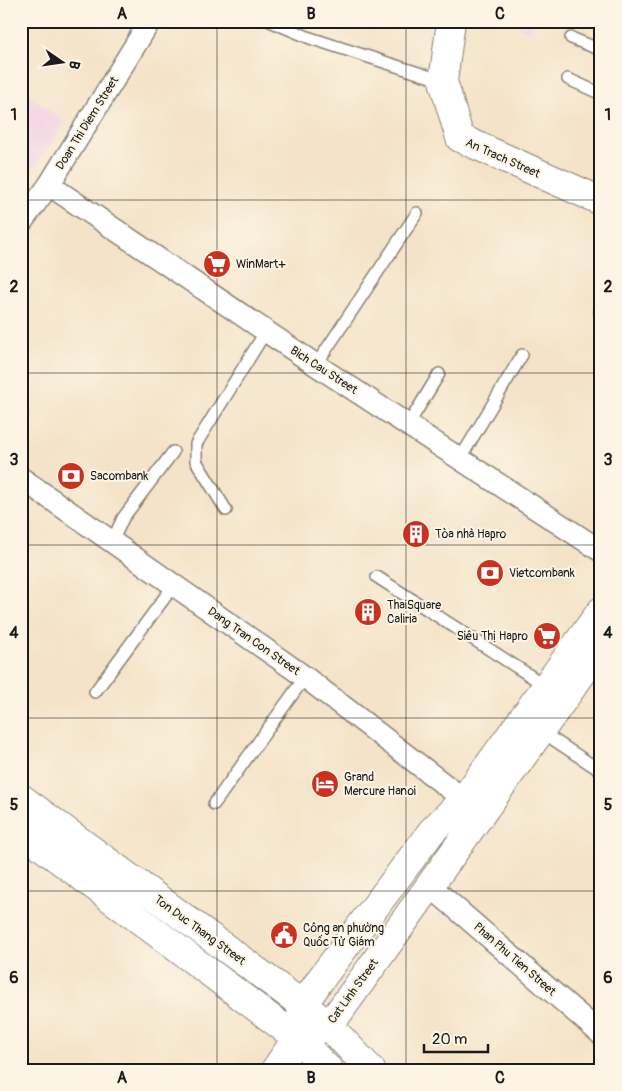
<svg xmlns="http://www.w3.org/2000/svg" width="622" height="1091" viewBox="0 0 622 1091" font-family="Pangolin,sans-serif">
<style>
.built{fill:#f1d0e3}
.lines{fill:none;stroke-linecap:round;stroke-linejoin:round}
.lane-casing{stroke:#888072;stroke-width:14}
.street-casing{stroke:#888072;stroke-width:24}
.secondary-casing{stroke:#888072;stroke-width:30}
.lane{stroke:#fff;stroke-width:11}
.street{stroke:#fff;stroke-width:21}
.secondary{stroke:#fff;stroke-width:28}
.grid{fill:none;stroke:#1c1c1c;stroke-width:1;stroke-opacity:0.55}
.labels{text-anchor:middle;stroke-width:4;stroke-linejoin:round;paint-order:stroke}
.street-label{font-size:12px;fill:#1c1c1c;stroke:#fcf5e5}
.poi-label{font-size:12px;fill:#1c1c1c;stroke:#fcf5e5;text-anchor:start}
.neatline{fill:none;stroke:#1c1c1c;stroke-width:2}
.grid-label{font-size:16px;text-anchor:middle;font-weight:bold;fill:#1c1c1c}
</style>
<rect width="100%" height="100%" fill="#fcf5e5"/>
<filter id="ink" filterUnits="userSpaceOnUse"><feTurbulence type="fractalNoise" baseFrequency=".02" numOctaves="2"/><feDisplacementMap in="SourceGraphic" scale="10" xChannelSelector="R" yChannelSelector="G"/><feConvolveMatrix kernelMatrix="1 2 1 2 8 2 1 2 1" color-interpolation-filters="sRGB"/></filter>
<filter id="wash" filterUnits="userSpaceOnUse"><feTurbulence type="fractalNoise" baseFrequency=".0096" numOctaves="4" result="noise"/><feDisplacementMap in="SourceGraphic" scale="20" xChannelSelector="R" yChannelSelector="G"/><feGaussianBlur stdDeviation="1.12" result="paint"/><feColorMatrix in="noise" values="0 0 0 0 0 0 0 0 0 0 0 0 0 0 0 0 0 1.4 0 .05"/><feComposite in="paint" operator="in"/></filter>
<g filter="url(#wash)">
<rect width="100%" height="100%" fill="#f4e3c8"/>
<path class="built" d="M 506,21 L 535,21 L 530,32 Z
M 21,90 L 66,122 L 21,184 Z"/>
</g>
<g filter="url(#ink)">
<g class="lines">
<g class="lane-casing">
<path id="lane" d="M 270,21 L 310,38 L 443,81
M 571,38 L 601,50
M 568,79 L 601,94
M 600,312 L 601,311
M 316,365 L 417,213
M 408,425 L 439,374
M 460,459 L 522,355
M 226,510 L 196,461 L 196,444 L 266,331
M 112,542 L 123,518 L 173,452
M 377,577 L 546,686
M 95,692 L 174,585
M 554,740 L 601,771
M 214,804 L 305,677
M 21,1067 L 25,1070"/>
</g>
<g class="street-casing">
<path id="street" d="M 49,185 L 316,365 L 601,551
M 21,223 L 49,185 L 150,21
M 21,478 L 305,677 L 476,809
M 429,885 L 601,1034"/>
</g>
<g class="secondary-casing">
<path id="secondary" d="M 451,21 L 443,81 L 460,138 L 601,201
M 21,798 L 303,1005 L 329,1026 L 371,1070
M 21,831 L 297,1038 L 329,1070
M 297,1038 L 329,1026 L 601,647
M 275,1070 L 297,1038 L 303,1005 L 320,980 L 432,831 L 464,799 L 601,611"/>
</g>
<use href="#lane" class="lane"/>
<use href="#street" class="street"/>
<use href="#secondary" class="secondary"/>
</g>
</g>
<path class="grid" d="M 217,21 L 217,1070M 406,21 L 406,1070M 21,200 L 601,200M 21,373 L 601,373M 21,545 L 601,545M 21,718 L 601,718M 21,891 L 601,891"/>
<defs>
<g id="supermarket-disc" transform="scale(1.4375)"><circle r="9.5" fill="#c8321e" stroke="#fcf5e5"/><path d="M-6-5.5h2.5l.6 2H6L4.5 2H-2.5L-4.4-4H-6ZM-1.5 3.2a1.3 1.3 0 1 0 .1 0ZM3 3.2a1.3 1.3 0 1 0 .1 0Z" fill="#fff"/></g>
<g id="bank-disc" transform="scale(1.4375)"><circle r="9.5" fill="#c8321e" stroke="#fcf5e5"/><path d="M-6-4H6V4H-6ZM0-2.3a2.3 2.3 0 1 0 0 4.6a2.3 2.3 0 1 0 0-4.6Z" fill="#fff"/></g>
<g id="building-disc" transform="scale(1.4375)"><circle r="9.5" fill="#c8321e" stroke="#fcf5e5"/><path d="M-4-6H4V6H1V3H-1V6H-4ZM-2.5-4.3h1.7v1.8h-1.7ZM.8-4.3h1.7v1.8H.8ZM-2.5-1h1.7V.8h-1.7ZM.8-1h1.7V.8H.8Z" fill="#fff"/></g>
<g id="hotel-disc" transform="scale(1.4375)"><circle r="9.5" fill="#c8321e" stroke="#fcf5e5"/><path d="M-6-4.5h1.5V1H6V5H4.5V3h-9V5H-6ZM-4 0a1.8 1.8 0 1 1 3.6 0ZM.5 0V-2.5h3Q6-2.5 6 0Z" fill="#fff"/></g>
<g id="civic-disc" transform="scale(1.4375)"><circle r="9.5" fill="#c8321e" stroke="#fcf5e5"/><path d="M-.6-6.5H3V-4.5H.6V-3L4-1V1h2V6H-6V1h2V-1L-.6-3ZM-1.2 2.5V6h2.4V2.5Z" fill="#fff"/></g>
</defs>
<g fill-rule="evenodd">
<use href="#supermarket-disc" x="217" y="264"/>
<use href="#bank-disc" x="71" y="476"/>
<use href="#building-disc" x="416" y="534"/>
<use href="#bank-disc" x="490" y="573"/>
<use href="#building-disc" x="368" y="612"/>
<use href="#supermarket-disc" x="547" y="636"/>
<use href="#hotel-disc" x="325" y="784"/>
<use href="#civic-disc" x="284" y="935"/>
</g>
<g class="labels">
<g class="street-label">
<text transform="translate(87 123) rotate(-58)" y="4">Doan Thi Diem Street</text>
<text transform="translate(503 158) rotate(24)" y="4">An Trach Street</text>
<text transform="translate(324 370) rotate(33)" y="4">Bich Cau Street</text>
<text transform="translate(254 641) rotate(35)" y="4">Dang Tran Con Street</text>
<text transform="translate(200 930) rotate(36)" y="4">Ton Duc Thang Street</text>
<text transform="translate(515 959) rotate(41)" y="4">Phan Phu Tien Street</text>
<text transform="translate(353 991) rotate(-54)" y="4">Cat Linh Street</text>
</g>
<g class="poi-label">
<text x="236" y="268">WinMart+</text>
<text x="90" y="480">Sacombank</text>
<text x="435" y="538">Tòa nhà Hapro</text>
<text x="509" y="577">Vietcombank</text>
<text x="387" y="609">ThaiSquare<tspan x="387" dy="14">Caliria</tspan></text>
<text x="528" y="640" text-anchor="end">Siêu Thị Hapro</text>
<text x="344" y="781">Grand<tspan x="344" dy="14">Mercure Hanoi</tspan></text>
<text x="303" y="932">Công an phường<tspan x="303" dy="14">Quốc Tử Giám</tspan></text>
</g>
</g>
<rect width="622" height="1091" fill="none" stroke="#fcf5e5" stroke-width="55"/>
<g transform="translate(62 62) rotate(103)" stroke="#fcf5e5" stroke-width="4" paint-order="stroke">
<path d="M0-4L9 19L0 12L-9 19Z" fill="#1c1c1c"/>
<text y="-8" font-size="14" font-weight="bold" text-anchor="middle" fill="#1c1c1c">B</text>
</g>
<path d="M424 1044v8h64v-8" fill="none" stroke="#1c1c1c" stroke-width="2.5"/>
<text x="432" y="1044" font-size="15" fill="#1c1c1c" stroke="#fcf5e5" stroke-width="4" paint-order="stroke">20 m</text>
<rect x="28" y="28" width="566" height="1036" class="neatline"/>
<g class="grid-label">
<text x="122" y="19">A</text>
<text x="311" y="19">B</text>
<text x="500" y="19">C</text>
<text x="14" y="120">1</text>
<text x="608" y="120">1</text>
<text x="14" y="292">2</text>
<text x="608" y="292">2</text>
<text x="14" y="465">3</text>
<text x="608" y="465">3</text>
<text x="14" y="638">4</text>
<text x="608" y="638">4</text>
<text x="14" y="810">5</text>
<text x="608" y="810">5</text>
<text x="14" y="983">6</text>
<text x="608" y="983">6</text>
<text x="122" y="1083">A</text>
<text x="311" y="1083">B</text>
<text x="500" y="1083">C</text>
</g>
</svg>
